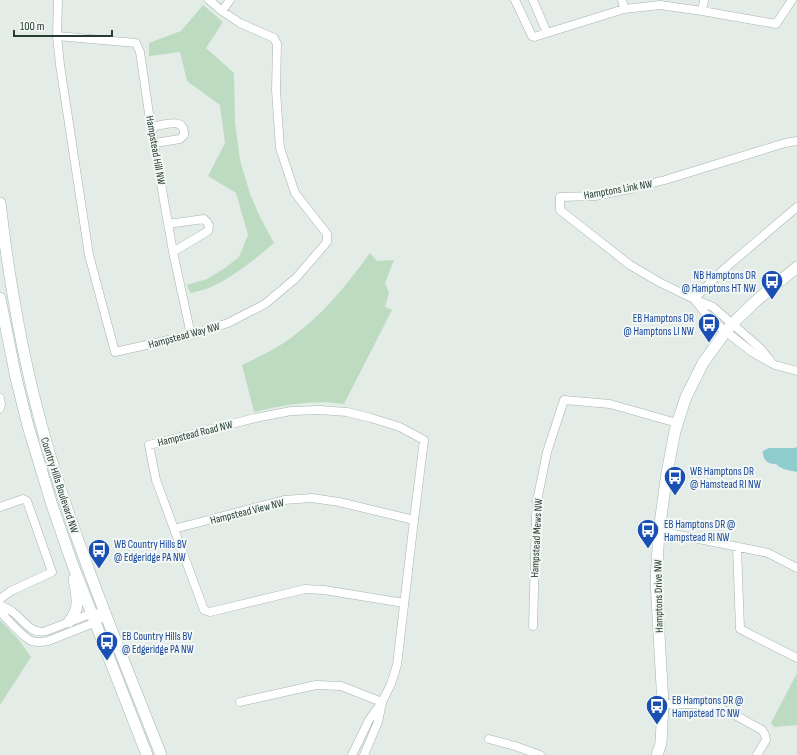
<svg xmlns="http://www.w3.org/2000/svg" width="797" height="755" viewBox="0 0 797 755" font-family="'Sofia Sans Condensed',sans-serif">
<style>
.green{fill:#bddbc1}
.water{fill:#8ecccd}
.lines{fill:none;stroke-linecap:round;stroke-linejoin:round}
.street-casing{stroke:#a6b4ad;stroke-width:9}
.secondary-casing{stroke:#a2b7ad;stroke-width:12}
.street{stroke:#fff;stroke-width:8}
.secondary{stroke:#fff;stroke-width:11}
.labels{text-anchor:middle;stroke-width:4;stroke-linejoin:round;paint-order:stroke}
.street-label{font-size:11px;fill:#243c32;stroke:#f3f8f5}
.transit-label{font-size:11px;fill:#164399;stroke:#f3f8f5;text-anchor:start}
</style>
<rect width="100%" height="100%" fill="#e3ece7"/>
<path class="green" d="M 203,5 L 223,22 L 206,48 L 234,73 L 235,123 L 240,160 L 250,194 L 260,217 L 274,243 C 255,259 235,276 211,287 C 205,290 197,291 190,293 L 187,285 L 207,279 L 225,268 L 239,257 L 248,235 L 236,193 L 208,176 L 225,143 L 220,105 L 187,81 L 180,52 L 149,56 L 149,43 L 181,31 Z
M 370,253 L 377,261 L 394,260 L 385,283 L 389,293 L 385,307 L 392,310 L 344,404 C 314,399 283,405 254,412 L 242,365 C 258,357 274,350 288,340 C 321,317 347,285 370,253 Z
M 0,620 L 19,640 L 31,657 L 0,705 Z
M 797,673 L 797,725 L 774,727 L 771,723 Z"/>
<path class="water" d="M 797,447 L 797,472 C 789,470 782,470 776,464 C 768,465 762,459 763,451 L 769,448 L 795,448 Z"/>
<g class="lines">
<g class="street-casing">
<path id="street" d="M 58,0 L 57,36 L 60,65 L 89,255 L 115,352 L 191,335 L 228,323 L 265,304 L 296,278 L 327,242 L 327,234 L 295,193 L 280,148 L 276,90 L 277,44 L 274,38 L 240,23 L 222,11 L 209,0
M 515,0 L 532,36 L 534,37 L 624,9 L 660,5 L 702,11 L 776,24 L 792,0
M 533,0 L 547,33
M 622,0 L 624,9
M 222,11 L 230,0
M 702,11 L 704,0
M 57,36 L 136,43 L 140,52 L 151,127 L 173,252 L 191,335
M 151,127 C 164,125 185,116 184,135 L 180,139 L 155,143
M 797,141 L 785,143 L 665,180 L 630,189 L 595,196 L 560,197 L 560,210 L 630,265 L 659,282 L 694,299 L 723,270 L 797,207
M 168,224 L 204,219 L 207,222 L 209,226 L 208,231 L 173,252
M 694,299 L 710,319 L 752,352 L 775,365 L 797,371
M 696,300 L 713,307 L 760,348 L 770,360
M 0,398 L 1,404 L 0,408
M 0,507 L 23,499 L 27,501 L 52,572 L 11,591 L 0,599
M 174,529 L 284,500 L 312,498 L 339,502 L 414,520
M 659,531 L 768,553 L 797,568
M 737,547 L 740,629 L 797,658
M 0,605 C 5,608 10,609 14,613 C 24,621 32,635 46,631 L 93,613 L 106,614
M 0,611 C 7,619 22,637 32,641 C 37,643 42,642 48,641 L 96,622 L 106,614
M 533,626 L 536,519 L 537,501 L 547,452 L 564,400 L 610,404 L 677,423
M 240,702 L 316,685 L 341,686 L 382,702
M 663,704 L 698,704 L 718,708 L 733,714 L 762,730 L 765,735 L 766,740 L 757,755
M 489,739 L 515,746 L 540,755
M 352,755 L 369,720 L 382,702 L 391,684 L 397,665 L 414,520 L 424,440 L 400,427 L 371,418 L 347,412 L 319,410 L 291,411 L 255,418 L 149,445 L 156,480 L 204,610 L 210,612 L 305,589 L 324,590 L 404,603
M 364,755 L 378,722 L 382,703"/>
</g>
<g class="secondary-casing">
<path id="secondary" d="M 0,203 C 9,280 22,356 43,431 C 74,542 119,648 161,755
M 0,298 L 16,378 L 28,426 L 52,505 L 72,563 L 147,755
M 69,622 C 81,608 77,596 74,579
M 657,755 L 661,743 L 663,704 L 656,581 L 659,531 L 667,473 L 675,431 L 680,415 L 686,397 L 703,363 L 726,331 L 733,323 L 757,300 L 797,267"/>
</g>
<use href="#street" class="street"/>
<use href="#secondary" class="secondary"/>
</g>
<defs>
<g id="bus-pin" transform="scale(1.15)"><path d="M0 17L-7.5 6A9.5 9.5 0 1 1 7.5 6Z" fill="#1a4fb4" stroke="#f3f8f5"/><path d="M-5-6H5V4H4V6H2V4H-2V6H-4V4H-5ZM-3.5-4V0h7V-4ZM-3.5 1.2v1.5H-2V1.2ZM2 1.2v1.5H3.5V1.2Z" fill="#fff"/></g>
</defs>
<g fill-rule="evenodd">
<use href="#bus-pin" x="772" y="281"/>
<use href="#bus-pin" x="709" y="324"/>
<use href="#bus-pin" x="675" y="477"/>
<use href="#bus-pin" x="648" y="530"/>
<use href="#bus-pin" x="99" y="550"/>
<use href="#bus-pin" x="107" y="642"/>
<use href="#bus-pin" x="657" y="706"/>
</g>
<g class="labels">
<g class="street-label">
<text transform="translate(156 150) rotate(80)" y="4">Hampstead Hill NW</text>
<text transform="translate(618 189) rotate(-10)" y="4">Hamptons Link NW</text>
<text transform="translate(184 335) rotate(-15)" y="4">Hampstead Way NW</text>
<text transform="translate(195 433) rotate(-14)" y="4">Hampstead Road NW</text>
<text transform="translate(60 485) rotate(72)" y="4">Country Hills Boulevard NW</text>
<text transform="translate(247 511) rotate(-14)" y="4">Hampstead View NW</text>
<text transform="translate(536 538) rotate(-87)" y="4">Hampstead Mews NW</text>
<text transform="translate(658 596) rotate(-91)" y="4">Hamptons Drive NW</text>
</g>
<g class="transit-label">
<text x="756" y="279" text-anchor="end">NB Hamptons DR<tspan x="756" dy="13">@ Hamptons HT NW</tspan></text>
<text x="694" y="322" text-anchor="end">EB Hamptons DR<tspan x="694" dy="13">@ Hamptons LI NW</tspan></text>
<text x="690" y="475">WB Hamptons DR<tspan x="690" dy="13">@ Hamstead RI NW</tspan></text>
<text x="664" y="528">EB Hamptons DR @<tspan x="664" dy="13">Hampstead RI NW</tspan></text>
<text x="114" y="548">WB Country Hills BV<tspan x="114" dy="13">@ Edgeridge PA NW</tspan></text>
<text x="122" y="640">EB Country Hills BV<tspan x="122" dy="13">@ Edgeridge PA NW</tspan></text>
<text x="672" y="704">EB Hamptons DR @<tspan x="672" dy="13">Hampstead TC NW</tspan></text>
</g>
</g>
<path d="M14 30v6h98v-6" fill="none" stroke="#243c32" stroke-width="2"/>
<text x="20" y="30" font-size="12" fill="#243c32" stroke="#f3f8f5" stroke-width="3" paint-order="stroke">100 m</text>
</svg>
